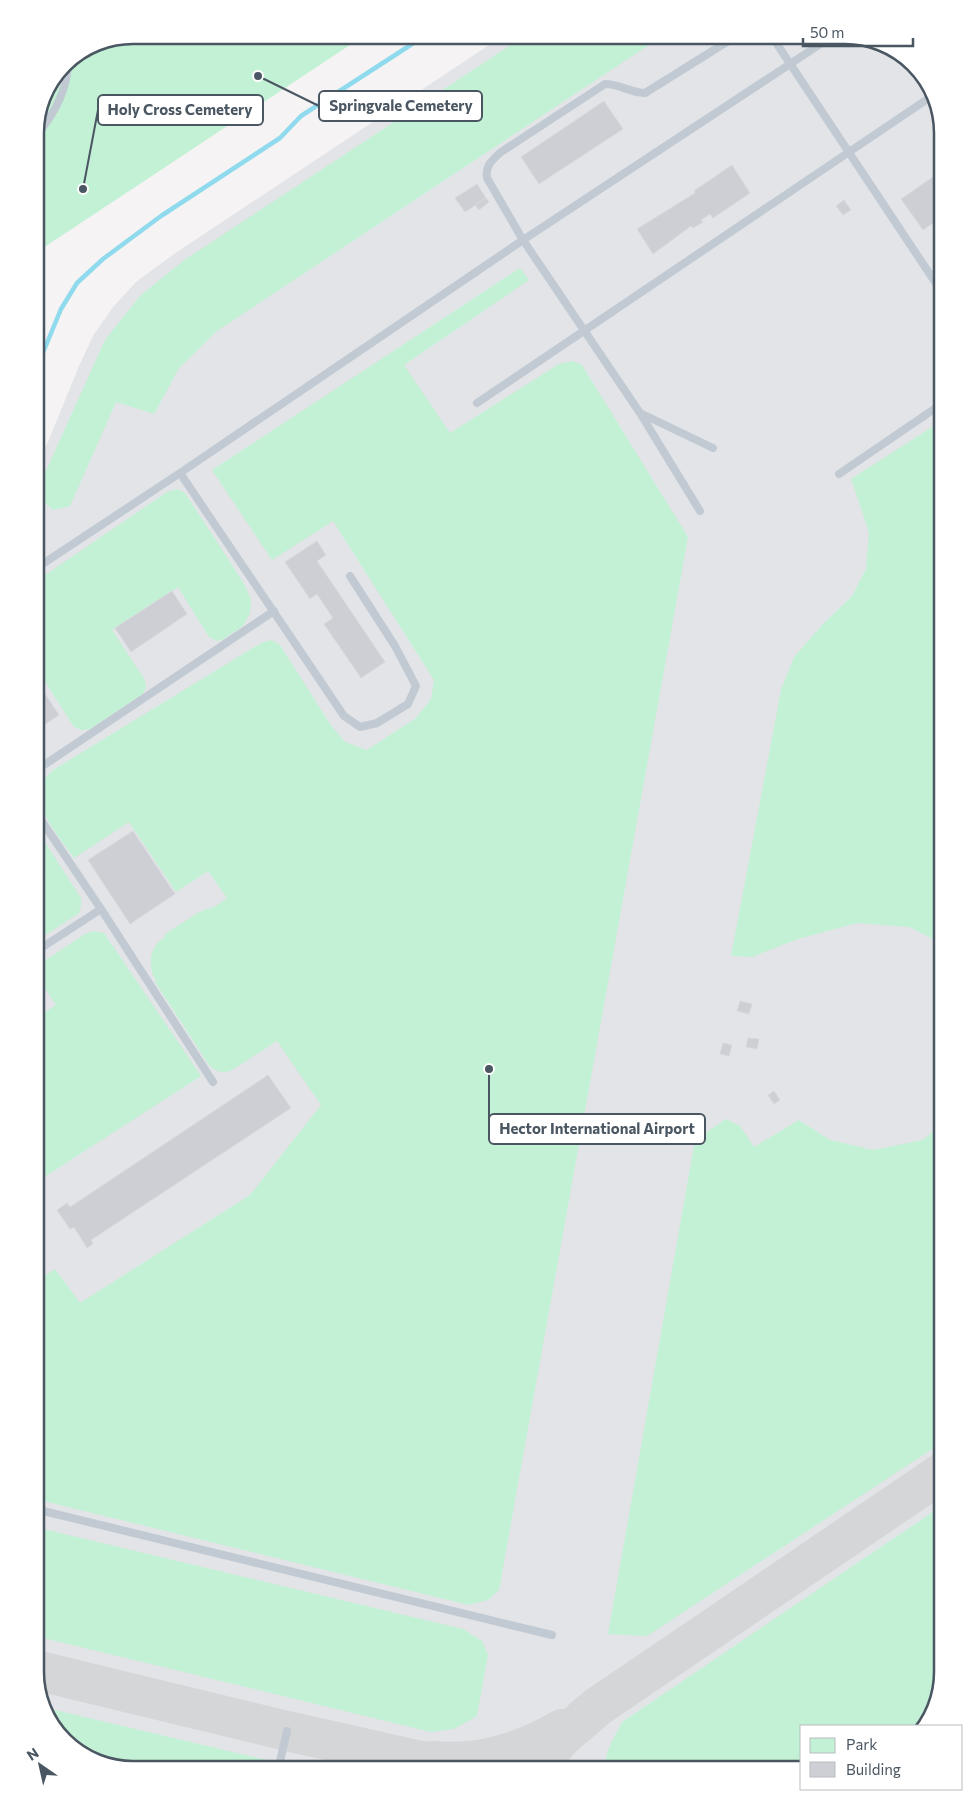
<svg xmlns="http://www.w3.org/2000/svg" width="978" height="1805" viewBox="0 0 978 1805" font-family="Commissioner,sans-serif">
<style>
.airport{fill:#e2e4e7}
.green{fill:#c3f1d5}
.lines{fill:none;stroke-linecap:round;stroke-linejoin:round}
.stream{stroke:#90daee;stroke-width:4.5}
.taxiway{stroke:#d5d6d8;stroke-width:40}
.building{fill:#cdcfd5;stroke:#d7d9de}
.lane{stroke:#c1cad2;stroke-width:8}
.rim{fill:none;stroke:#4a5661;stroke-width:2.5}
.leader{fill:none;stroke:#4a5661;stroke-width:2}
.callout-dot{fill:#4a5661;stroke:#fff;stroke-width:2}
.callout{fill:#fff;stroke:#4a5661;stroke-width:2}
.callout-label{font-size:15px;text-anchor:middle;font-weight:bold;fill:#4a5661}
</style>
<rect width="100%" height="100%" fill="#f5f3f3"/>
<path class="airport" d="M 504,35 L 852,35 L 905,55 L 935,95 L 943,133 L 943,1672 L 927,1726 L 802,1726 L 802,1770 L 127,1770 L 78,1753 L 43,1710 L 35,1672 L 35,467 L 48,442 L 79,366 L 94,334 L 114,306 L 136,282 L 174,254 Z"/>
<path class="green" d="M 133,35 L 365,35 L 37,252 L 35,254 L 35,127 L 43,95 L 64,63 L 96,42 Z
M 526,35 L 659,35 L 661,37 L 217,331 L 179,368 L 154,414 L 116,402 L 70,506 L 53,510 L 44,502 L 40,484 L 105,340 L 140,296 L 183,261 Z
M 520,268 L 529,280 L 404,365 L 450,433 L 559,364 L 572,361 L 582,365 L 688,537 L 499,1590 L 488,1600 L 469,1605 L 35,1499 L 35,1282 L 55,1269 L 80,1303 L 250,1195 L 321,1105 L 277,1041 L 232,1070 C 222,1074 217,1072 209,1065 L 155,982 L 156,981 C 147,965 149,947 165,937 L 164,935 L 199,912 L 216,906 L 227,898 L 208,871 L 176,892 L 129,822 L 74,858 C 56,832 22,797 53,770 L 261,643 L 271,640 L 280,645 L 330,724 L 345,742 L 367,750 L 416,718 L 431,699 L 434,680 L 333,521 L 272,560 L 212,470 Z
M 943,420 L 943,944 L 909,927 L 857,923 L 798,939 L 752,957 L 731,956 L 781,690 L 794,657 L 823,624 L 852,596 L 866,569 L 869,532 L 851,479 Z
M 177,489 L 185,493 L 243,582 L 251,599 L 250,613 L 243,626 L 222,640 L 217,641 L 209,637 L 178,587 L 112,630 L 145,680 L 146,687 L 143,694 L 90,729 L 82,730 L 74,727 L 35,666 L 35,582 L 167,492 Z
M 35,827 L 81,898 L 81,906 L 79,913 L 35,942 L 35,881 L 46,873 L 35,857 Z
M 93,931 L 104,933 L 201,1076 L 35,1183 L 35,1019 L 56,1005 L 35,973 L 35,967 L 85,934 Z
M 726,1119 L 740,1126 L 754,1147 L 799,1120 L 830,1140 L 873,1150 L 923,1140 L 943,1123 L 943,1442 L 647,1636 L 608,1634 L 695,1140 Z
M 943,1505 L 943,1616 L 939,1619 L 943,1626 L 943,1672 L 927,1726 L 802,1726 L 802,1770 L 605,1770 C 604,1752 614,1738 622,1722 Z
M 35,1527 L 463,1629 L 482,1641 L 488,1655 L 477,1716 L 454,1729 L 431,1732 L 35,1636 Z
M 42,1707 L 267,1760 L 265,1770 L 127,1770 L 78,1753 L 43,1710 Z"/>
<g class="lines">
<path class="stream" d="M 35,372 L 61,309 L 77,283 L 103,259 L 161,216 L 280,138 L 301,116 L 426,35"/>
<path class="taxiway" d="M 35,1670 L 287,1731 L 461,1770
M 432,1761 C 480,1765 520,1753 562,1729
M 535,1770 L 561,1738 L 597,1707 L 943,1472"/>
</g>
<path class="building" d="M 604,101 L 623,129 L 539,184 L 521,157 Z
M 732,165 L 750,193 L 713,218 L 710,214 L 701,220 L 703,222 L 693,228 L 691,226 L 653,254 L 637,229 L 695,193 L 694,191 Z
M 943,170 L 943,216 L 923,230 L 901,199 Z
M 477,184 L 486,198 L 465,212 L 455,198 Z
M 486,198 L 489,202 L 479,210 L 475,205 Z
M 844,200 L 851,210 L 843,215 L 836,206 Z
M 317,541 L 326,555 L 317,561 L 385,662 L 361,678 L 324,624 L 333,618 L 317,594 L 310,599 L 285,562 Z
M 172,591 L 187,614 L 131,652 L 115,628 Z
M 35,679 L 59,715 L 35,731 Z
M 133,831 L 175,894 L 130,924 L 88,860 Z
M 740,1001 L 752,1004 L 749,1014 L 737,1011 Z
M 748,1038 L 759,1039 L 757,1049 L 746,1047 Z
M 723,1043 L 732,1045 L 729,1056 L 720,1054 Z
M 268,1075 L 291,1108 L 91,1240 L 93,1244 L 87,1248 L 74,1227 L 70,1229 L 57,1210 L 67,1203 L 70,1207 Z
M 774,1091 L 780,1100 L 774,1104 L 768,1095 Z"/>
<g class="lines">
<path class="lane" d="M 771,35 L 943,294
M 35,137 C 54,115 68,90 68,61
M 477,403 L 935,94
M 640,413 L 700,511
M 713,448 L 640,413 L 523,240 L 487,178 C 485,166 492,160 501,152 L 605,84 C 620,84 631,93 645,93 L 738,35
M 180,473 L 344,716 L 360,727 L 377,723 L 408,704 L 416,686 L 395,646 L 350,576
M 839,474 L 943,403
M 35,569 L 180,473 L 523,240 L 834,35
M 35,771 L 274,611
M 35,811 L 101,909 L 213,1082
M 35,952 L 101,909
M 35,1509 L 552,1635
M 278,1770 L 287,1731"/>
</g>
<path d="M0 0H978V1805H0ZM133 44H845A89 89 0 0 1 934 133V1672A89 89 0 0 1 845 1761H133A89 89 0 0 1 44 1672V133A89 89 0 0 1 133 44Z" fill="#fff" fill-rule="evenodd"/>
<path class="rim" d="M133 44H845A89 89 0 0 1 934 133V1672A89 89 0 0 1 845 1761H133A89 89 0 0 1 44 1672V133A89 89 0 0 1 133 44Z"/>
<path class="leader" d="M258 76L319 106M83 189L98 110M489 1069L489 1129"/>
<g class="callout-dot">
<circle cx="258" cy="76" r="5"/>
<circle cx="83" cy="189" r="5"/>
<circle cx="489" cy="1069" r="5"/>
</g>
<g class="callout">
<rect x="319" y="91" width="163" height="30" rx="5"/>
<rect x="98" y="95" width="165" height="30" rx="5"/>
<rect x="489" y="1114" width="216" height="30" rx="5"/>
</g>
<g class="callout-label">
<text x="401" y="111">Springvale Cemetery</text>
<text x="180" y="115">Holy Cross Cemetery</text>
<text x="597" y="1134">Hector International Airport</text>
</g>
<rect x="800" y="1725" width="162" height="65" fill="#ffffff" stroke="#b7bbc0"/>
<rect x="810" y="1738" width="25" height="15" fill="#c3f1d5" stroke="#b7bbc0"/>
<text x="846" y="1750" font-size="15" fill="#4a5661">Park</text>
<rect x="810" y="1762" width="25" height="15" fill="#cdcfd5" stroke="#b7bbc0"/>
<text x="846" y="1775" font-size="15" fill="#4a5661">Building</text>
<g transform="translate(40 1765) rotate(326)" stroke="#ffffff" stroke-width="4" paint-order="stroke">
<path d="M0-4L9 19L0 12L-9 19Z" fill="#4a5661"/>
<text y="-8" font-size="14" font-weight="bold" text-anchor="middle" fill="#4a5661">N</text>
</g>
<path d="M803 38v8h110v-8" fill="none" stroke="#4a5661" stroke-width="2.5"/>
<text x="810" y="38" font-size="15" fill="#4a5661" stroke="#ffffff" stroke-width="4" paint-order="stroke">50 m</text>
</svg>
